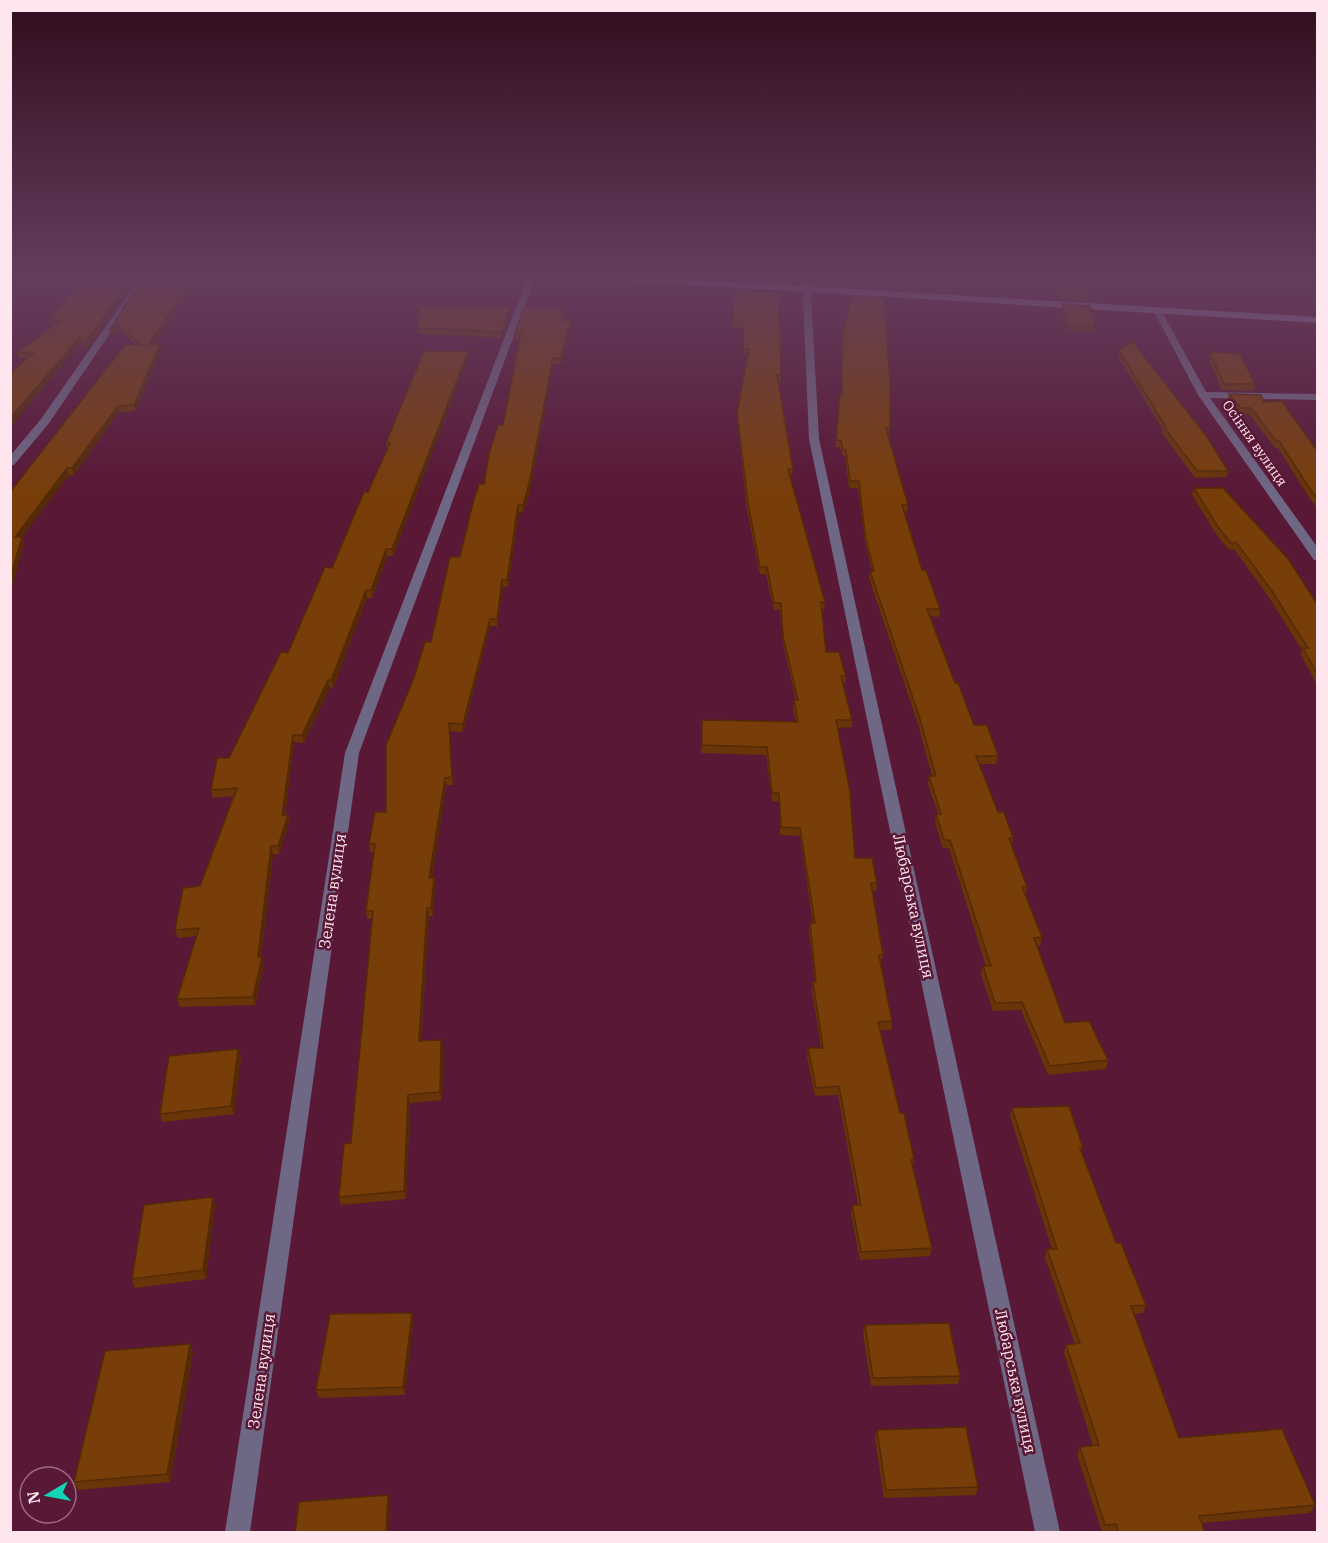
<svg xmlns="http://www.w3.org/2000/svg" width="1328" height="1543" viewBox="0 0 1328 1543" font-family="'IBM Plex Serif',serif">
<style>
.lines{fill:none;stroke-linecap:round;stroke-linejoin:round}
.street{fill:#6f6885;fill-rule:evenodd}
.secondary{fill:#9085b2;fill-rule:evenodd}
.wall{fill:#673508}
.shaded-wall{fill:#542b06}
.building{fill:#783e09;stroke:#542b06;stroke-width:1.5}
.labels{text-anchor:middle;stroke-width:5;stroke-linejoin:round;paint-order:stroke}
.far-street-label{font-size:14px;fill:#ffe5ed;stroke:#591836}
.street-label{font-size:16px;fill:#ffe5ed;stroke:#591836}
</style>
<rect width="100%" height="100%" fill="#591836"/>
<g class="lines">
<path class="street" d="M 141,276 L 149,276 L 49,423 L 14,465 L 10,466 L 10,456 L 41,419 Z
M 528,276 L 536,276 L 359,753 L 250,1532 L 225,1532 L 345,753 Z
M 802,276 L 810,276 L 819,439 L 1060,1532 L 1035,1532 L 809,439 Z
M 1154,308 L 1161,310 L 1206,392 L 1318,394 L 1318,400 L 1210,398 L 1318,548 L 1318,561 L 1314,560 L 1198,395 L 1153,310 Z"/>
<path class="secondary" d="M 589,276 L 638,276 L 1318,317 L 1318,323 L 593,279 Z"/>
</g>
<path class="wall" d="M 83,276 L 138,276 L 87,349 L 80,344 L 10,427 L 10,374 L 27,358 L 19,358 L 17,352 L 54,325 L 50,325 L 48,319 L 74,290 Z
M 144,276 L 480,276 L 473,287 L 358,284 L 356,286 L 311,286 L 195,281 L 154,344 L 161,350 L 135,411 L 119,412 L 74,475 L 69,475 L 22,537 L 24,543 L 10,593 L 10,492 L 136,345 L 119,329 L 111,336 L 110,330 Z
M 1054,276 L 1081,276 L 1087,295 L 1086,301 L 1058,299 L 1053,280 Z
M 734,290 L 781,375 L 781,382 L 778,382 L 793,469 L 792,475 L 790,475 L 825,602 L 824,609 L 822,609 L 826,652 L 846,676 L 845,683 L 843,684 L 852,720 L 852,727 L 838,728 L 855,858 L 877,883 L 876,891 L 872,891 L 883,955 L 881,963 L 892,1021 L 891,1030 L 880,1030 L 900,1113 L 914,1159 L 913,1167 L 932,1248 L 930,1256 L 860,1260 L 851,1214 L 852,1205 L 858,1205 L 838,1095 L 815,1096 L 807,1057 L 808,1048 L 821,1048 L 812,991 L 813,982 L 815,982 L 809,931 L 810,923 L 813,923 L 800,836 L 780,835 L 779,801 L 772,801 L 766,755 L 701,753 L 702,720 L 796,722 L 793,708 L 794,700 L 796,700 L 783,643 L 780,610 L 774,610 L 766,574 L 760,574 L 747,510 L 737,419 L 737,413 L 748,355 L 743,355 L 743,329 L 732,328 Z
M 1062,304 L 1095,326 L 1094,332 L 1067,330 L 1061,310 Z
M 565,309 L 565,315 L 563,320 L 571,320 L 571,326 L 561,364 L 553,364 L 530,491 L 523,512 L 519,512 L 508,587 L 503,587 L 497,626 L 490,626 L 463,732 L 449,731 L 453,785 L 446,785 L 432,878 L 434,878 L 435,886 L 433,916 L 429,916 L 421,1041 L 441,1040 L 443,1048 L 442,1100 L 410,1103 L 406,1199 L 341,1205 L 339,1197 L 351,1143 L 372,919 L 367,919 L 366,911 L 374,852 L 370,852 L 369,844 L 386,812 L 431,642 L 503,425 L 520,339 L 515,339 L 515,333 Z
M 511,314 L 502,338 L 419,334 L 418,328 Z
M 842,337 L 890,428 L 889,434 L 887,434 L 908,505 L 907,513 L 904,512 L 922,570 L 940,609 L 939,617 L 930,616 L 955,683 L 974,725 L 998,756 L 996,764 L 979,764 L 998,812 L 1013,838 L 1012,846 L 1027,887 L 1026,895 L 1042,937 L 1040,945 L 1037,946 L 1065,1023 L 1108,1060 L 1106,1069 L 1048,1075 L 1021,1010 L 993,1011 L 981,974 L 983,966 L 986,966 L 949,848 L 943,848 L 935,822 L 936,814 L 938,814 L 928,784 L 929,776 L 932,776 L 918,724 L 869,578 L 870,571 L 872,571 L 865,542 L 858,488 L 849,488 L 845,456 L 843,456 L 840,447 L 835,447 L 840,394 L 842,394 Z
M 1119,350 L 1228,471 L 1227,477 L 1195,478 L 1162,433 L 1163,430 L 1118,356 Z
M 1210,352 L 1255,384 L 1254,391 L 1222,390 L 1208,358 Z
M 468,357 L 393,556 L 387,556 L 372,598 L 367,598 L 333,688 L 330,687 L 304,743 L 294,742 L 285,815 L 288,815 L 289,823 L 279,854 L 273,854 L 261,957 L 262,957 L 264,965 L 255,1005 L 180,1007 L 177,999 L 197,936 L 178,938 L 175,930 L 200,886 L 233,796 L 213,798 L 211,790 L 288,653 L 332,568 L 387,450 L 386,443 Z
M 1229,394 L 1264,402 L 1317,451 L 1317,508 L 1308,496 L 1278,448 L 1275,448 L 1249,414 L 1239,415 L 1227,401 Z
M 1194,488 L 1317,604 L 1317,685 L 1301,655 L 1302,650 L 1270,599 L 1234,549 L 1229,550 L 1216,534 L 1192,495 Z
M 241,1057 L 234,1114 L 162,1122 L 160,1114 Z
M 1012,1108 L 1083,1148 L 1081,1153 L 1116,1243 L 1146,1305 L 1143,1313 L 1133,1314 L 1179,1438 L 1315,1505 L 1310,1513 L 1202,1523 L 1205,1533 L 1113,1533 L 1113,1531 L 1102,1532 L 1077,1455 L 1080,1447 L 1093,1446 L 1064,1353 L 1066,1345 L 1075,1344 L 1045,1258 L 1047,1249 L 1052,1249 L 1010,1116 Z
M 215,1205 L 206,1279 L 135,1288 L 132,1279 Z
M 413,1321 L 405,1395 L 319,1398 L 316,1390 Z
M 865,1325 L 960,1376 L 958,1384 L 871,1386 L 863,1333 Z
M 190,1344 L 193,1353 L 170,1482 L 78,1490 L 74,1482 Z
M 877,1430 L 978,1487 L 976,1495 L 884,1498 L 875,1438 Z"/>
<path class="shaded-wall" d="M 133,276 L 138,276 L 87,349 L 85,343 Z
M 193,276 L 194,276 L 195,281 L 150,350 L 148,345 Z
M 476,276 L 480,276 L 473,287 L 473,281 Z
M 511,308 L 511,314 L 502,338 L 501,332 Z
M 565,309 L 565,315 L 560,325 L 560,320 Z
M 571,320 L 571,326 L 561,364 L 561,358 Z
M 117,323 L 119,329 L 111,336 L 110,330 Z
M 79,338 L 80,344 L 10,427 L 10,418 Z
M 160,344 L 161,350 L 135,411 L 134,405 Z
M 468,351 L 468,357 L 393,556 L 392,549 Z
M 553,358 L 553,364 L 530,491 L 523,512 L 523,505 Z
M 118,406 L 119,412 L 74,475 L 72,468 Z
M 67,468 L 69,475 L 22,537 L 24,543 L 10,593 L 10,578 L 15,537 Z
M 518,505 L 519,512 L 508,587 L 507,580 Z
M 386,549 L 387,556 L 372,598 L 371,590 Z
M 502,580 L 503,587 L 497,626 L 497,619 Z
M 366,590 L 367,598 L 333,688 L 331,680 Z
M 490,619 L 490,626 L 463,732 L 463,724 Z
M 328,680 L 330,687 L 304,743 L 302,735 Z
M 293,735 L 294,742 L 284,823 L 282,815 Z
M 445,778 L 446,785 L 431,886 L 429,878 Z
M 288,815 L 289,823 L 279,854 L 278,846 Z
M 271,846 L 273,854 L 260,965 L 258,957 Z
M 434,878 L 435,886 L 433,916 L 431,908 Z
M 427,908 L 429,916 L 420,1050 L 419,1041 Z
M 262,957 L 264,965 L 255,1005 L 253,997 Z
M 441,1040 L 443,1048 L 442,1100 L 440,1092 Z
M 238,1049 L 241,1057 L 234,1114 L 231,1106 Z
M 408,1095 L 410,1103 L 406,1199 L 404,1191 Z
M 213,1197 L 215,1205 L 206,1279 L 203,1270 Z
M 412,1313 L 413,1321 L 405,1395 L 403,1387 Z
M 190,1344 L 193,1353 L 170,1482 L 167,1474 Z
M 388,1495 L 390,1503 L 388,1533 L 386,1533 Z"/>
<path class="building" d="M 83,276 L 133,276 L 85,343 L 79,338 L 10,418 L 10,384 L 13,382 L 10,382 L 10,374 L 33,353 L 17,352 L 61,320 L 48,319 L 74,290 Z
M 144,276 L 193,276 L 148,345 L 160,344 L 134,405 L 118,406 L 72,468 L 67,468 L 15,537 L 22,537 L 10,578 L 10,492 L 125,345 L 141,345 L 117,323 L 110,330 Z
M 221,276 L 476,276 L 473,281 L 357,278 L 355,280 L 310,280 Z
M 1055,276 L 1081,276 L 1087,295 L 1059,293 Z
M 734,290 L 779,292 L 781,375 L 777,375 L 793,469 L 788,469 L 825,602 L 821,602 L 826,652 L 839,652 L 846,676 L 841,676 L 852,720 L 836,720 L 850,792 L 855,858 L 872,858 L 877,883 L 871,883 L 883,955 L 879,955 L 892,1021 L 878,1022 L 900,1113 L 904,1113 L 914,1159 L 911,1160 L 932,1248 L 861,1252 L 852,1205 L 861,1205 L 839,1086 L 816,1088 L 808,1048 L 823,1048 L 813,982 L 816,982 L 810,923 L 815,923 L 800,828 L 781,827 L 779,793 L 772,793 L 767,747 L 702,745 L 702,720 L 798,722 L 794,700 L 798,700 L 783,636 L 781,603 L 774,603 L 767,567 L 760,567 L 748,503 L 737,413 L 749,349 L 743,349 L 744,323 L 733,323 Z
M 852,296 L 884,298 L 890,383 L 890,428 L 886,428 L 908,505 L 902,505 L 922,570 L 926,570 L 940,609 L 927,609 L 955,683 L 958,683 L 974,725 L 987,725 L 998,756 L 976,756 L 998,812 L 1004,812 L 1013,838 L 1009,838 L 1027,887 L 1022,887 L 1042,937 L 1034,938 L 1065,1023 L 1089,1021 L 1108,1060 L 1050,1066 L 1022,1002 L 995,1003 L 983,966 L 991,966 L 950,840 L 944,840 L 936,814 L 941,814 L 929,776 L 936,776 L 919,716 L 870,571 L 874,571 L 865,535 L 859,481 L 850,481 L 846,450 L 843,450 L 841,440 L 836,440 L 840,394 L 842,395 L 842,337 Z
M 1062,304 L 1090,306 L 1095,326 L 1068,325 Z
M 419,306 L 511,308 L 501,332 L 418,328 Z
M 524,308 L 565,309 L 560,320 L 571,320 L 561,358 L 553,358 L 529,484 L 523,505 L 518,505 L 507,580 L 502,580 L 497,619 L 490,619 L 463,724 L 449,723 L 452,777 L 445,778 L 429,878 L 434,878 L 431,908 L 427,908 L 419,1041 L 441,1040 L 440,1092 L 408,1095 L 404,1191 L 339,1197 L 344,1144 L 351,1143 L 373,911 L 366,911 L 375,844 L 369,844 L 375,812 L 386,812 L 386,745 L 414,678 L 425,642 L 431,642 L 450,557 L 460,557 L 474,499 L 479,484 L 484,484 L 489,454 L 498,425 L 503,425 L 521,333 L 515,333 Z
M 1132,341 L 1207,437 L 1228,471 L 1197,471 L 1164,427 L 1166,427 L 1119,350 Z
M 424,351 L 468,351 L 392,549 L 386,549 L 371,590 L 366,590 L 331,680 L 328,680 L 302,735 L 293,735 L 282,815 L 288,815 L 278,846 L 271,846 L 258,957 L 262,957 L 253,997 L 177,999 L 199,928 L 175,930 L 183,888 L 200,886 L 237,788 L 211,790 L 217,758 L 229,758 L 281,652 L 288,653 L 325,567 L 332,568 L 364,492 L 368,492 L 390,443 L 386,443 Z
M 1210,352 L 1240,354 L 1255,384 L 1224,384 Z
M 1229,394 L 1261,395 L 1264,402 L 1282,401 L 1317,451 L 1317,498 L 1310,489 L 1279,441 L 1276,441 L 1251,408 L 1241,408 Z
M 1194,488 L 1223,488 L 1289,560 L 1317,604 L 1317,673 L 1303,648 L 1308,648 L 1272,591 L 1236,542 L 1231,543 L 1218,527 Z
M 238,1049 L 231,1106 L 160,1114 L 169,1056 Z
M 1069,1106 L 1083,1148 L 1080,1148 L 1116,1243 L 1121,1243 L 1146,1305 L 1131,1306 L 1179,1438 L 1282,1429 L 1315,1505 L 1199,1516 L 1205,1533 L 1119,1533 L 1116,1524 L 1105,1525 L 1080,1447 L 1099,1445 L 1066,1345 L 1080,1343 L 1047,1249 L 1057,1249 L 1012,1108 Z
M 213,1197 L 203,1270 L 132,1279 L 144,1205 Z
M 412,1313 L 403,1387 L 316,1390 L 330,1314 Z
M 949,1323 L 960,1376 L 873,1378 L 865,1325 Z
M 190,1344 L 167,1474 L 74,1482 L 105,1351 Z
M 966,1427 L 978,1487 L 886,1490 L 877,1430 Z
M 388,1495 L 386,1533 L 295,1533 L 299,1502 Z"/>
<linearGradient id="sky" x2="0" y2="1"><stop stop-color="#310d1e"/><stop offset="0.56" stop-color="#643d5d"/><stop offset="1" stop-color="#643d5d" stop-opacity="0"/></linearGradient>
<rect width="1328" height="492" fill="url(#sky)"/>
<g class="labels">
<g class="far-street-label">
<text transform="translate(1255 443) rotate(55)" y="5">Осіння вулиця</text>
</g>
<g class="street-label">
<text transform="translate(332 891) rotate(-82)" y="6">Зелена вулиця</text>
<text transform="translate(914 906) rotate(78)" y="6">Любарська вулиця</text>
<text transform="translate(261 1371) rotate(-82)" y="6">Зелена вулиця</text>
<text transform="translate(1016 1381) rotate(78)" y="6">Любарська вулиця</text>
</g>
</g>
<rect width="1328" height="1543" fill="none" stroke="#ffe5ed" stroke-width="24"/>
<g transform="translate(48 1495) rotate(260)"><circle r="28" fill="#591836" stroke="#9b6a7f" stroke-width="1.5"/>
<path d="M0-4.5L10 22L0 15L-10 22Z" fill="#11d5b4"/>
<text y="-9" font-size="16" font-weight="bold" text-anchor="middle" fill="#ffe5ed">N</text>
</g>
</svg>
